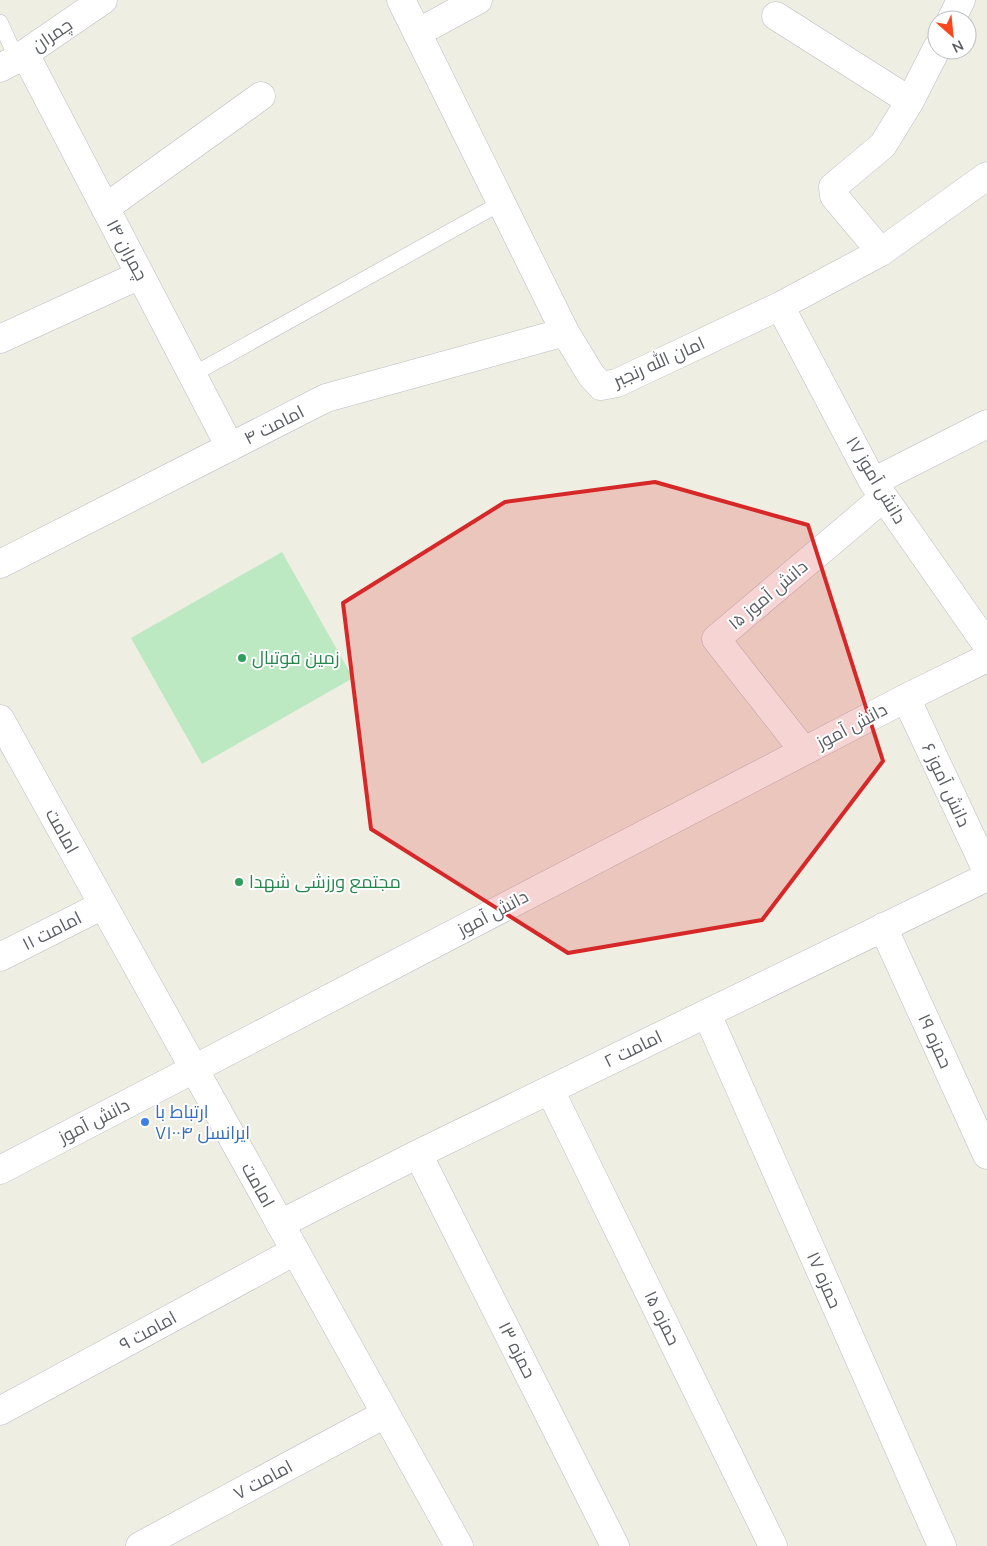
<svg xmlns="http://www.w3.org/2000/svg" width="987" height="1546" viewBox="0 0 987 1546" font-family="'Nunito Sans',Cairo,sans-serif">
<style>
.green{fill:#bce9c1}
.lines{fill:none;stroke-linecap:round;stroke-linejoin:round}
.service-casing{stroke:#babcc3;stroke-width:16}
.minor-casing{stroke:#babcc3;stroke-width:29}
.tertiary-casing{stroke:#babcc3;stroke-width:29}
.secondary-casing{stroke:#bbbec5;stroke-width:29}
.service{stroke:#fff;stroke-width:15}
.minor{stroke:#fff;stroke-width:28}
.tertiary{stroke:#fff;stroke-width:28}
.secondary{stroke:#fff;stroke-width:28}
.marked{fill:#d62828;fill-opacity:0.2;stroke:#d62828;stroke-width:4;stroke-linejoin:round}
.leisure-dot{fill:#2e9e5b;stroke:#fff;stroke-width:2}
.shop-dot{fill:#3f7fe0;stroke:#fff;stroke-width:2}
.labels{text-anchor:middle;stroke-width:4;stroke-linejoin:round;paint-order:stroke}
.street-label{font-size:18px;fill:#5b5e65;stroke:#fff}
.leisure-label{font-size:18px;fill:#27864d;stroke:#fff;text-anchor:start}
.shop-label{font-size:18px;fill:#366cbe;stroke:#fff;text-anchor:start}
</style>
<rect width="100%" height="100%" fill="#efeee2"/>
<path class="green" d="M 282,552 L 353,678 L 202,764 L 131,638 Z"/>
<g class="lines">
<g class="service-casing">
<path id="service" d="M 0,22 L 17,59
M 192,375 L 501,203"/>
</g>
<g class="minor-casing">
<path id="minor" d="M 401,0 L 565,332 L 591,375 L 601,386 L 617,383 L 780,306 L 881,252 L 987,176
M 776,16 L 910,101
M 951,20 L 961,0
M 417,33 L 478,0
M 25,54 L 230,447
M 105,208 L 261,96
M 881,252 L 834,196 L 833,187 L 883,145 L 910,101 L 937,48
M 780,306 L 873,482 L 987,645
M 0,339 L 140,275
M 873,482 L 987,424
M 0,564 L 326,398 L 565,332
M 906,698 L 987,871
M 804,751 L 716,639 L 883,498
M 883,927 L 987,1155
M 0,957 L 103,905
M 707,1014 L 942,1546
M 550,1090 L 773,1546
M 418,1154 L 615,1546
M 280,1224 L 418,1154 L 987,877
M 0,1411 L 295,1251
M 140,1546 L 385,1414"/>
</g>
<g class="tertiary-casing">
<path id="tertiary" d="M 0,1170 L 906,698 L 987,658"/>
</g>
<g class="secondary-casing">
<path id="secondary" d="M 0,68 L 17,59 L 103,0
M 0,719 L 459,1546"/>
</g>
<use href="#service" class="service"/>
<use href="#minor" class="minor"/>
<use href="#tertiary" class="tertiary"/>
<use href="#secondary" class="secondary"/>
</g>
<path class="marked" d="M 655,482 L 808,525 L 883,761 L 762,920 L 568,953 L 371,829 L 343,603 L 505,502 Z"/>
<g class="leisure-dot">
<circle cx="242" cy="658" r="5"/>
<circle cx="239" cy="882" r="5"/>
</g>
<circle class="shop-dot" cx="145" cy="1122" r="5"/>
<g class="labels">
<g class="street-label">
<text transform="translate(52 35) rotate(-34)" y="6">چمران</text>
<text transform="translate(127 250) rotate(62)" y="6">چمران ۱۴</text>
<text transform="translate(659 362) rotate(-24)" y="6">امان الله رنجبر</text>
<text transform="translate(274 425) rotate(-27)" y="6">امامت ۴</text>
<text transform="translate(876 480) rotate(59)" y="6">دانش آموز ۱۷</text>
<text transform="translate(768 595) rotate(-40)" y="6">دانش آموز ۱۵</text>
<text transform="translate(852 726) rotate(-28)" y="6">دانش آموز</text>
<text transform="translate(946 785) rotate(65)" y="6">دانش آموز ۶</text>
<text transform="translate(62 831) rotate(61)" y="6">امامت</text>
<text transform="translate(493 913) rotate(-28)" y="6">دانش آموز</text>
<text transform="translate(52 931) rotate(-27)" y="6">امامت ۱۱</text>
<text transform="translate(935 1041) rotate(66)" y="6">حمزه ۱۹</text>
<text transform="translate(633 1049) rotate(-26)" y="6">امامت ۲</text>
<text transform="translate(94 1121) rotate(-27)" y="6">دانش آموز</text>
<text transform="translate(258 1185) rotate(61)" y="6">امامت</text>
<text transform="translate(824 1280) rotate(66)" y="6">حمزه ۱۷</text>
<text transform="translate(662 1318) rotate(64)" y="6">حمزه ۱۵</text>
<text transform="translate(148 1331) rotate(-29)" y="6">امامت ۹</text>
<text transform="translate(517 1350) rotate(63)" y="6">حمزه ۱۳</text>
<text transform="translate(263 1480) rotate(-28)" y="6">امامت ۷</text>
</g>
<g class="leisure-label">
<text x="252" y="664">زمین فوتبال</text>
<text x="249" y="888">مجتمع ورزشی شهدا</text>
</g>
<g class="shop-label">
<text x="155" y="1118">ارتباط با<tspan x="155" dy="21">ایرانسل ۷۱۰۰۴</tspan></text>
</g>
</g>
<g transform="translate(952 35) rotate(153)"><circle r="24" fill="#ffffff" stroke="#bdbfc1"/>
<path d="M0-4L9 19L0 12L-9 19Z" fill="#fa471d"/>
<text y="-8" font-size="14" font-weight="bold" text-anchor="middle" fill="#5b5e65">N</text>
</g>
</svg>
